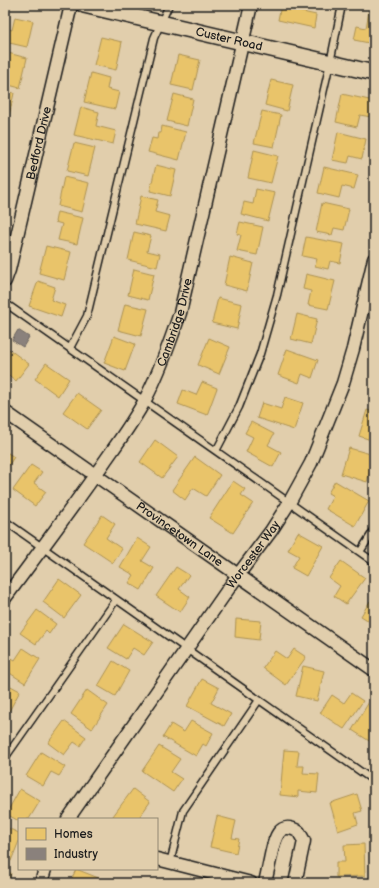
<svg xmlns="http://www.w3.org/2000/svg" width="379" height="888" viewBox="0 0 379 888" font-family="'Balsamiq Sans',sans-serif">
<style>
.homes{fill:#e9c46a;stroke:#ac9253}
.industry{fill:#8a817c;stroke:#69635f}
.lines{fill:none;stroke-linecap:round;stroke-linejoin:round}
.service-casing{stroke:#1c1c1c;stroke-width:9}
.minor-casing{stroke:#1c1c1c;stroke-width:15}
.tertiary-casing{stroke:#1c1c1c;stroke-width:18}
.service{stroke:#e1ceac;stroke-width:6}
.minor{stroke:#e1ceac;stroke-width:12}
.tertiary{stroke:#e1ceac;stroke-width:15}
.labels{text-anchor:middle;stroke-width:4;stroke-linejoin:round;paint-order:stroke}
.street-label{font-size:12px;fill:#1c1c1c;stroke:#e1ceac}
</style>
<rect width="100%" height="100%" fill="#e1ceac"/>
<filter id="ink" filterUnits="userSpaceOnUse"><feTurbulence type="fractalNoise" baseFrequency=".025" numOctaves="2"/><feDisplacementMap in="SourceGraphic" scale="8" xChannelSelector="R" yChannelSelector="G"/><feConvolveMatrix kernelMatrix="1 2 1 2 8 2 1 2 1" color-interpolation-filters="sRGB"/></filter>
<g filter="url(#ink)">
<path class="homes" d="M 281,5 L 299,5 L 298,11 L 316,15 L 314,28 L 278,20 Z
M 369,11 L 374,12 L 374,44 L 354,40 L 357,26 L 366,28 Z
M 15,17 L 33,21 L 27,47 L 5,42 L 5,28 L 12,30 Z
M 101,37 L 122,42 L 116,70 L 94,65 Z
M 8,53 L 27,58 L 20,88 L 5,84 L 5,66 Z
M 178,55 L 200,60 L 193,90 L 171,85 Z
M 91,73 L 109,78 L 107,89 L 119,92 L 115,109 L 84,102 Z
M 271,80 L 293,85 L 287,111 L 265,105 Z
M 5,91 L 14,93 L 8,121 L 5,120 Z
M 174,94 L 193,99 L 187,126 L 167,121 Z
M 342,94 L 374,101 L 371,117 L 360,115 L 357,127 L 336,122 Z
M 81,107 L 99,112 L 96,126 L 116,131 L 113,144 L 74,135 Z
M 262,111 L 281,115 L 274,147 L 254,143 Z
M 162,126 L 186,132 L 179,160 L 148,152 L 152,138 L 157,139 L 158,133 L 161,133 Z
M 338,132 L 366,139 L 362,159 L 350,156 L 348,163 L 332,160 Z
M 74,143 L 95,148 L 88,176 L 67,171 Z
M 254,150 L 278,156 L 271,183 L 248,178 Z
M 156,165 L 176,170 L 170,196 L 150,191 Z
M 324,167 L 358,175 L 354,189 L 342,186 L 339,198 L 318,193 Z
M 64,177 L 89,183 L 82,212 L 58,206 Z
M 256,189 L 275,193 L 268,221 L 241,214 L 244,202 L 253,204 Z
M 141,196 L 158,200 L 155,212 L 170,216 L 166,231 L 135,224 Z
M 322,203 L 349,209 L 344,230 L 334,228 L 332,235 L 316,232 Z
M 57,212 L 83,218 L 77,244 L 58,240 L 62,224 L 55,222 Z
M 240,222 L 263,227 L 257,255 L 237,251 L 241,235 L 237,234 Z
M 134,232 L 151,236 L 147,251 L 160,254 L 157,267 L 128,260 Z
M 306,237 L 344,244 L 340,263 L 330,261 L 328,269 L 315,266 L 317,259 L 302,256 Z
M 46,246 L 71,252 L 64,280 L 39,273 Z
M 230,257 L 253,263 L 247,291 L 224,285 Z
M 134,269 L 154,274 L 148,300 L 128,295 Z
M 306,274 L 335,281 L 328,309 L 308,305 L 311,291 L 303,289 Z
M 38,281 L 55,287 L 51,300 L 65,305 L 61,317 L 29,306 Z
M 218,298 L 242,304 L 237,329 L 212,323 Z
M 125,304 L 148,309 L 141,336 L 118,330 Z
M 297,314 L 317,319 L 311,344 L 291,339 Z
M 114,336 L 135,344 L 125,371 L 104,363 Z
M 209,338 L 230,347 L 219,374 L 198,365 Z
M 6,347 L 29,364 L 16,381 L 5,372 Z
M 287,349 L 318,360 L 312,378 L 302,374 L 299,383 L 278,375 Z
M 46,363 L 69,379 L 58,396 L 35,379 Z
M 202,382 L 217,388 L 207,415 L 178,404 L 183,390 L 196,395 Z
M 77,393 L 101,410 L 87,429 L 63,412 Z
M 285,397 L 303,403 L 294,430 L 257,418 L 262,403 L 281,409 Z
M 367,410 L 374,412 L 374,441 L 359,436 Z
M 251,422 L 274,434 L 268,445 L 281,452 L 273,467 L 246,452 L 253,437 L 245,433 Z
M 155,440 L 178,457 L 162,478 L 140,462 Z
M 349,448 L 374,455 L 367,482 L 341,474 Z
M 5,451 L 14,457 L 5,471 Z
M 195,457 L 220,475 L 206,496 L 193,488 L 185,500 L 172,490 Z
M 31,465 L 42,472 L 34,483 L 46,492 L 35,506 L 13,490 Z
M 233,481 L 245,489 L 241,495 L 253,503 L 233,533 L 209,518 Z
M 335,481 L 369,501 L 355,526 L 326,509 L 333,496 L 328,493 Z
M 102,515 L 115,524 L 106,538 L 122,549 L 113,563 L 83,543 Z
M 298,532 L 323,546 L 306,576 L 292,568 L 299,556 L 288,550 Z
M 137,538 L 151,547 L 142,561 L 154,568 L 141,590 L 129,583 L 134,575 L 120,567 Z
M 341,561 L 365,578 L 346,604 L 334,596 L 340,586 L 329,578 Z
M 176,567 L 189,575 L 179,589 L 190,597 L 180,612 L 156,596 Z
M 59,579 L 81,595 L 64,618 L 43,602 Z
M 370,601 L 374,604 L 374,624 L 361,616 Z
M 37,610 L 56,624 L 49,634 L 46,631 L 36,644 L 20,633 Z
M 236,619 L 261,621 L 259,640 L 235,637 Z
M 124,624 L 153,642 L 144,655 L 133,648 L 126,659 L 108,648 Z
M 23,648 L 40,659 L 25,683 L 5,670 L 5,660 L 8,656 L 15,660 Z
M 294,649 L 306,657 L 286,685 L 263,668 L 275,651 L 287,659 Z
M 113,661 L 129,671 L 115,696 L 98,686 Z
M 303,666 L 324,671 L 317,701 L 296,696 Z
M 202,679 L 219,688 L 211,703 L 231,714 L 224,726 L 187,706 Z
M 5,683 L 20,691 L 7,715 L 5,713 Z
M 87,690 L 108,705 L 92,729 L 71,714 Z
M 351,693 L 363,701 L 344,729 L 320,713 L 332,695 L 344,703 Z
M 369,702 L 374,705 L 374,744 L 352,730 Z
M 64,721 L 86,737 L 80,746 L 74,742 L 64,755 L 48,743 Z
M 191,721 L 213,733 L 206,746 L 203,744 L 196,756 L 163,737 L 171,724 L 184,732 Z
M 159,746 L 180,759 L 171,772 L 182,779 L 173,792 L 142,771 Z
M 284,750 L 299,751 L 297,766 L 304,766 L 303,773 L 319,774 L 317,793 L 298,791 L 298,797 L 280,795 Z
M 41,752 L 65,767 L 59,776 L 51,772 L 43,786 L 26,776 Z
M 20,789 L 40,801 L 29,819 L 19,819 L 19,821 L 6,814 Z
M 133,789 L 150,802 L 138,819 L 117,819 L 113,816 Z
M 357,794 L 362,811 L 355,813 L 358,824 L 338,831 L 330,803 Z
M 217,816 L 236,821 L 232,838 L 239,839 L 236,853 L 210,847 Z
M 5,827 L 19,833 L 19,841 L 11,861 L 5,859 Z
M 364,844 L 365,876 L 336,877 L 336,862 L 345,862 L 344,845 Z
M 76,869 L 101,879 L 99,883 L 70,883 Z
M 5,872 L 11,873 L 8,883 L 5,883 Z"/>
<path class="industry" d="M 18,330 L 29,337 L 23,347 L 12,340 Z"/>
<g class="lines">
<g class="service-casing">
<path id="service" d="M 5,303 L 374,562
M 70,348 L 87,316 L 154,38 L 169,5
M 216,451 L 239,407 L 260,354 L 277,295 L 330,63 L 342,5
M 5,521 L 374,781
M 360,552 L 374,530
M 5,758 L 116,600
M 170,863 L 183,811 L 259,700"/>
</g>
<g class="minor-casing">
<g id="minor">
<path id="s1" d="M 5,281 L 9,270 L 71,5"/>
<path id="s2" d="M 5,412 L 374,670"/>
<path id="s3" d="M 5,598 C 39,552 73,507 105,461 C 119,441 133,422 145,400 C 159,373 170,343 180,313 L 251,5"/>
<path id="s4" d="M 68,819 L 238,575 L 271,531 L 289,503 L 311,463 L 343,383 L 353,349 L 374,259"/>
<path d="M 157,859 L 251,883"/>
<path d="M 41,883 L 45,869"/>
<path d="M 265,883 C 267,874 269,865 271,855 C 274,841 278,819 299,832 L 304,841 L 295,883"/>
</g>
</g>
<g class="tertiary-casing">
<g id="tertiary">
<path id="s5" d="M 84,5 L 374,73"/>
</g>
</g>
<use href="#service" class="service"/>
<use href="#minor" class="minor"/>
<use href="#tertiary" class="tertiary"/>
</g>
</g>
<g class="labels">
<g class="street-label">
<text dy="4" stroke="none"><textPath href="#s5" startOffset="149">Custer Road</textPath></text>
<text dy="4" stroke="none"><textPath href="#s1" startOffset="142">Bedford Drive</textPath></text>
<text dy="4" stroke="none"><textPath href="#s3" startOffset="326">Cambridge Drive</textPath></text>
<text dy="4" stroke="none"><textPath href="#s2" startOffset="213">Provincetown Lane</textPath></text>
<text dy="4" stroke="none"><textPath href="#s4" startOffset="323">Worcester Way</textPath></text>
</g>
</g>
<rect width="379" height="888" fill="none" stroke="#e1ceac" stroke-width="20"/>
<rect x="10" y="10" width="359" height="868" fill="none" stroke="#1c1c1c" stroke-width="1.5" filter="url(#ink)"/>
<rect x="18" y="818" width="140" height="52" fill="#e1ceac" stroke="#928772"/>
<rect x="26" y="828" width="20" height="12" fill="#e9c46a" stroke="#928772"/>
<text x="54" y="838" font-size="12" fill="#1c1c1c">Homes</text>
<rect x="26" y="848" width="20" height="12" fill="#8a817c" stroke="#928772"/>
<text x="54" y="858" font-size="12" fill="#1c1c1c">Industry</text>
</svg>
